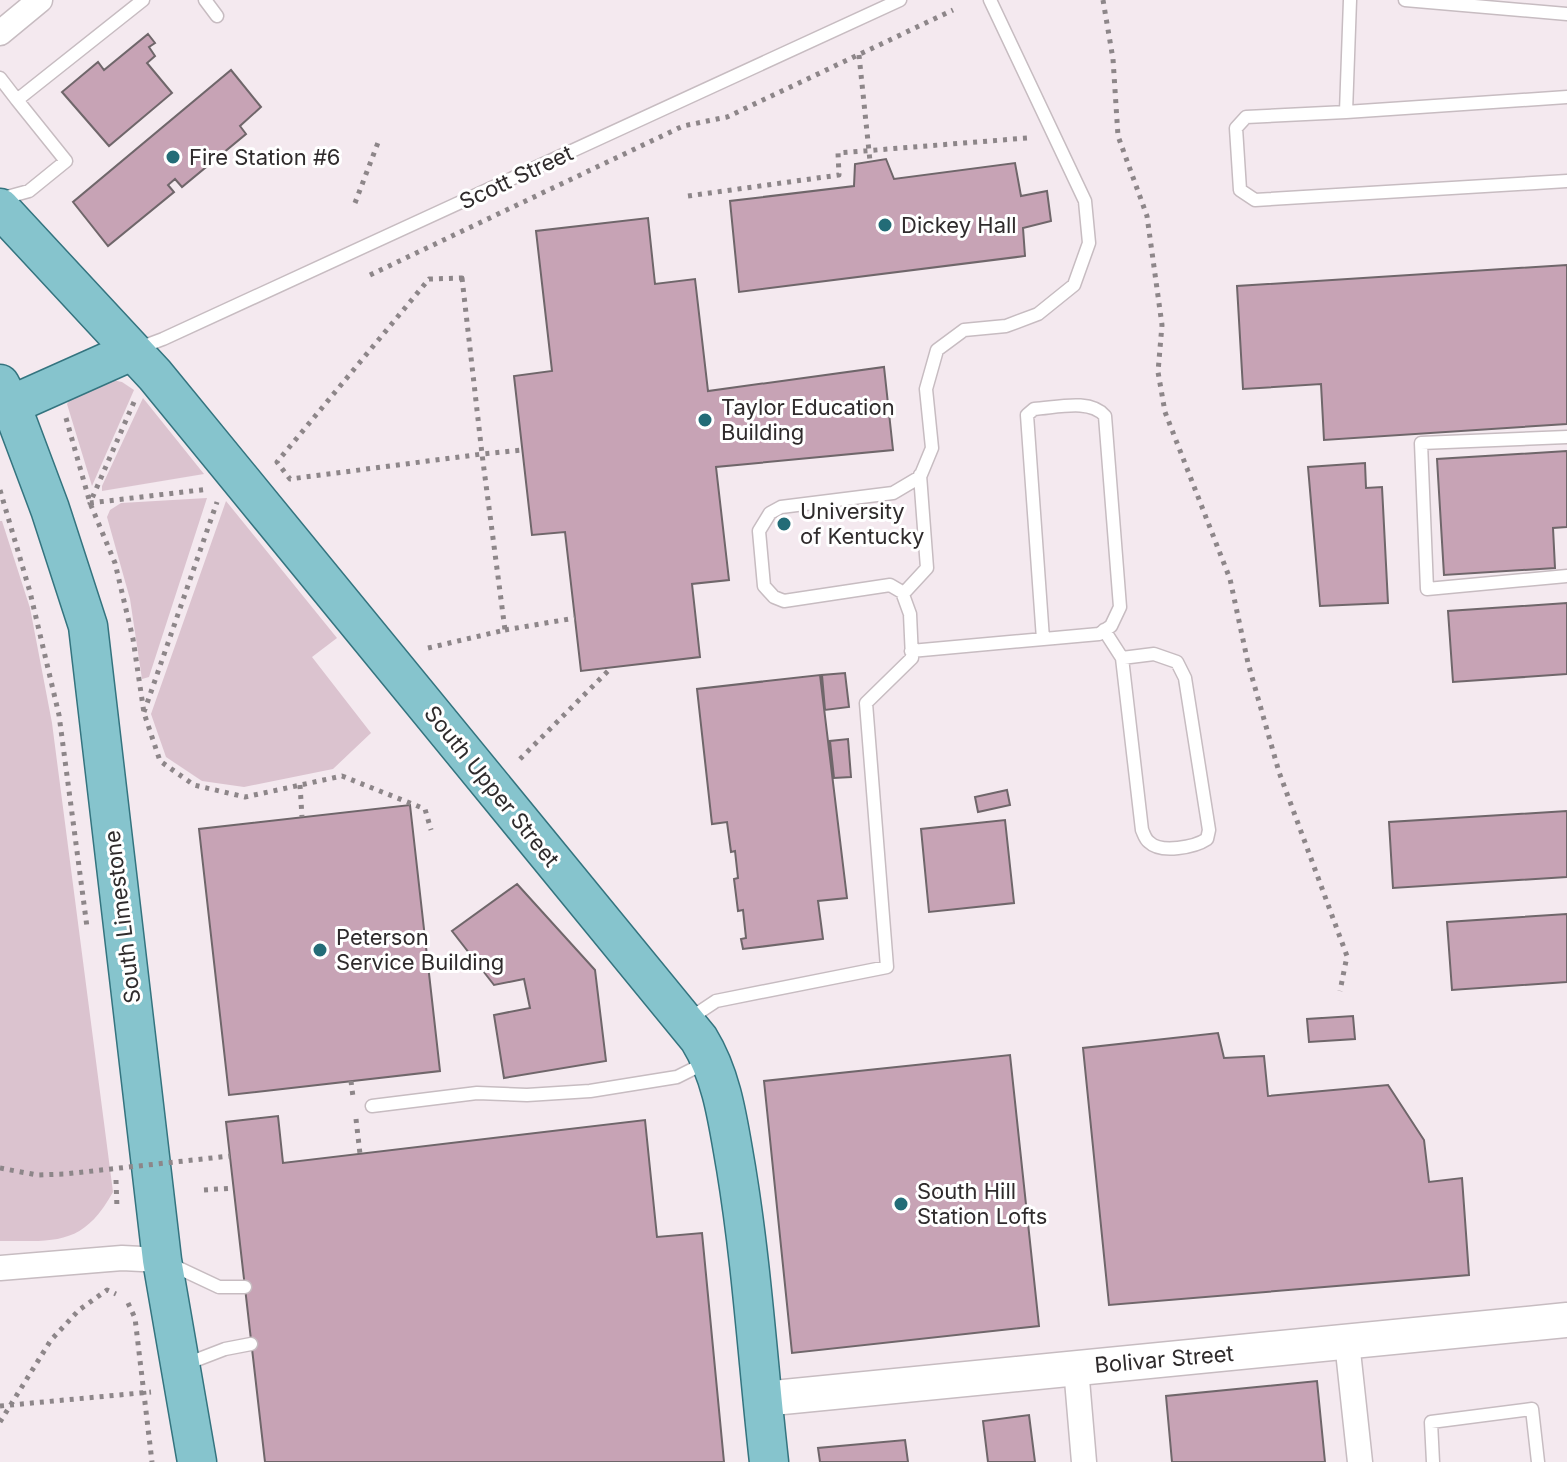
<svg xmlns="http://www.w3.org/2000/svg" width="1567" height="1462" viewBox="0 0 1567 1462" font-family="Inter,sans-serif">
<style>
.green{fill:#dbc3cf}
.building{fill:#c7a3b5;stroke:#6f666a;stroke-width:2}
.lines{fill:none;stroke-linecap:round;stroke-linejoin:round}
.service-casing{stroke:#c7bcc1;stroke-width:15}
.minor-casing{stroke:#c7bcc1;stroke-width:27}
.secondary-casing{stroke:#c7bcc1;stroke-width:37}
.primary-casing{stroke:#34747f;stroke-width:41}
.path{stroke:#8d8689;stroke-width:5;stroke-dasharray:4 6;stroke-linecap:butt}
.service{stroke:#fff;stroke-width:12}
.minor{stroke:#fff;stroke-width:24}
.secondary{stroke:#fff;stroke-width:34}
.primary{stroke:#86c4cd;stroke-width:38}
.path-bridge{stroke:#8d8689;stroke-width:5;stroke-dasharray:4 6;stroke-linecap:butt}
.poi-dot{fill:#236c77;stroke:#fff;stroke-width:3}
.labels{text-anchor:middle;stroke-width:6;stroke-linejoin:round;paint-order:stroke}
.poi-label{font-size:22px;fill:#2f2b2c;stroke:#fff;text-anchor:start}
.street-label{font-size:22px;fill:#2f2b2c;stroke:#fff}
</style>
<rect width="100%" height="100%" fill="#f4e9ef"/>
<path class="green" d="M 108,379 L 122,382 L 134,390 L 92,486 L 67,404 L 76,390 Z
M 143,398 L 204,474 L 102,491 L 102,486 Z
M 207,498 L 149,677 L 142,679 L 130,599 L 107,517 L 110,510 L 121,503 Z
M 226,501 L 337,638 L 312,657 L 371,733 L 333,769 L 244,787 L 202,781 L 166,757 L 151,714 Z
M 0,521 L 2,521 L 30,608 L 52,723 L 113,1192 C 83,1246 56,1241 0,1241 Z"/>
<path class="building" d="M 148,34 L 155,43 L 149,47 L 155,56 L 147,63 L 172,93 L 109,146 L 62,92 L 98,62 L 104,70 Z
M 231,70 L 261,107 L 240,126 L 246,134 L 182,187 L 175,179 L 168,185 L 174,192 L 108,246 L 73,202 Z
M 886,159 L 894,179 L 1015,163 L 1021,196 L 1047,191 L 1051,221 L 1023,228 L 1025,256 L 739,292 L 730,201 L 854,186 L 855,164 Z
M 648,218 L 655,284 L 695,279 L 708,391 L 884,367 L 893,450 L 716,467 L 729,580 L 692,584 L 700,657 L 581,671 L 565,532 L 532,535 L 514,376 L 552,371 L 536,231 Z
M 1567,265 L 1567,424 L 1324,440 L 1321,384 L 1243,389 L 1237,286 Z
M 1567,451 L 1567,527 L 1553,528 L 1555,568 L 1444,575 L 1437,459 Z
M 1365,463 L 1366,488 L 1382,487 L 1388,603 L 1320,606 L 1308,467 Z
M 1567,603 L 1567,674 L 1453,682 L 1448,611 Z
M 845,673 L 849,707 L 825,710 L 822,675 Z
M 820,675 L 847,898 L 818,901 L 823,939 L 743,949 L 741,939 L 746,938 L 743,910 L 738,911 L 734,879 L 738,878 L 735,851 L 731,852 L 727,822 L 712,824 L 697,689 Z
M 848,739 L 851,777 L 834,778 L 830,741 Z
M 1007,790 L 1010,805 L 978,812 L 975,797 Z
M 410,805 L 440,1071 L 229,1095 L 199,829 Z
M 1567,811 L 1567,877 L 1393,888 L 1389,822 Z
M 1005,820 L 1014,903 L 929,912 L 921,829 Z
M 517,884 L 595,970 L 606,1061 L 504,1078 L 494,1015 L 530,1008 L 524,979 L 494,985 L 452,931 Z
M 1567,914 L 1567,982 L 1452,990 L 1447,922 Z
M 1353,1016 L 1355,1039 L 1309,1042 L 1307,1019 Z
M 1218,1033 L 1224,1058 L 1264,1056 L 1268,1096 L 1388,1085 L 1424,1140 L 1429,1182 L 1462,1178 L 1469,1275 L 1109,1305 L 1083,1048 Z
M 1010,1055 L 1039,1326 L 792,1353 L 764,1081 Z
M 278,1116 L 283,1163 L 645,1120 L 657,1237 L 702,1233 L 724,1462 L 265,1462 L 226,1122 Z
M 1317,1381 L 1325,1462 L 1172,1462 L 1166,1396 Z
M 1029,1415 L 1035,1462 L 988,1462 L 983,1421 Z
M 905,1440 L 908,1462 L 820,1462 L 818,1448 Z"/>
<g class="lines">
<g class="service-casing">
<path id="service" d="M 205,0 L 217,16
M 1350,0 L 1346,112 L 1567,97
M 1405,0 L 1567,14
M 0,78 L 17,100
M 1346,112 L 1246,117 L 1236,128 L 1240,190 L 1255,200 L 1567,181
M 0,199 L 29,191 L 66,161 L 17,100 L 143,0
M 139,348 L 163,339 L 900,0
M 1567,437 L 1421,443 L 1427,589 L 1567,576
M 903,594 L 927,568 L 920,475
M 1104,630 L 1122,658 L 1142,830 C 1144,834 1145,839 1149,842 C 1161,854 1195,847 1207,839 L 1209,830 L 1185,678 L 1177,662 L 1154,654 L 1122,658
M 911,651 L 1099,634 L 1111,626 L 1120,607 L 1105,416 C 1090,398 1055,408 1034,409 L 1027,415 L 1043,639
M 689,1019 L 716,1001 L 887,967 L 866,703 L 912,658 L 910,614 L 902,592 L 890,585 L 784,601 L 774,597 L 764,586 L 759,531 L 770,513 L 781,507 L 893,493 L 920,477 L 932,448 L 926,389 L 937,350 L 964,330 L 1006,326 L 1038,314 L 1074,285 L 1089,243 L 1085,201 L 990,0
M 372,1106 L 477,1093 L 527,1095 L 590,1091 L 677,1077 L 705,1063
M 168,1263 L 219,1287 L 245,1287
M 186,1364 L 225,1349 L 251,1344
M 1433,1462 L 1431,1422 L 1532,1409 L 1538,1462"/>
</g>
<g class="minor-casing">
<path id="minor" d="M 0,33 L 40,0
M 0,1268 L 122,1258 L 162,1260
M 1347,1342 L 1360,1462
M 1076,1368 L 1084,1462"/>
</g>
<g class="secondary-casing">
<path id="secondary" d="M 762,1399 L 1567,1320"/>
</g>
<g class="primary-casing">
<path id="primary" d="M 0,208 L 155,375 L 699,1039 C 723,1078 728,1123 736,1168 C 752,1265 758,1364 769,1462
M 0,384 L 11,405 L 50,509 L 88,626 L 162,1260 L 197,1462
M 11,405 L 132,351"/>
</g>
<path class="path" d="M 1103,0 L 1113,59 L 1118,136 L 1147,216 L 1162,325 L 1158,372 L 1165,412 L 1230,579 L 1248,663 L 1279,772 L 1347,956 L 1340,991
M 859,55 L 870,161
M 688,196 L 839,175 L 838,153 L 1027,138
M 355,203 L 379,140
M 370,275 L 683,126 L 727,117 L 953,10
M 462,278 L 482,454 L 290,479 L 277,462 L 429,279 Z
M 134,402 L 90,503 L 209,489
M 66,418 L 90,503 L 115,563 L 133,639 L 144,713 L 160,761 L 194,785 L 245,797 L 342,776 L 425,809 L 431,830
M 0,490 L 30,592 L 59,715 L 87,927
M 505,630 L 575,618
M 428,648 L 505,630 L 482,454 L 522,450
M 144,712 L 217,502
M 520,759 L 611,668
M 300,785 L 302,817
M 351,1081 L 353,1097
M 356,1119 L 360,1154
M 116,1180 L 117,1209
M 204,1190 L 234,1188
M 128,1303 L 135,1318 L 152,1462
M 0,1406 L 151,1392
M 0,1422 L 51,1340 L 79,1310 L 107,1290 L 116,1294"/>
<use href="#service" class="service"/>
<use href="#minor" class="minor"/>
<use href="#secondary" class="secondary"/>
<use href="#primary" class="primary"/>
<path class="path-bridge" d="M 0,1168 L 37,1175 L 65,1174 L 230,1156"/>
</g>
<g class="poi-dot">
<circle cx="173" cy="157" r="8"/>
<circle cx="885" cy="225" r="8"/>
<circle cx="705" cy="420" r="8"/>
<circle cx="784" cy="524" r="8"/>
<circle cx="320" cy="950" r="8"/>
<circle cx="901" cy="1204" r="8"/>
</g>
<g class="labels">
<g class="poi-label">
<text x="189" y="165">Fire Station #6</text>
<text x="901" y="233">Dickey Hall</text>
<text x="721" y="415">Taylor Education<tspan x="721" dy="25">Building</tspan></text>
<text x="800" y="519">University<tspan x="800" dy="25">of Kentucky</tspan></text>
<text x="336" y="945">Peterson<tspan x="336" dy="25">Service Building</tspan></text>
<text x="917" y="1199">South Hill<tspan x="917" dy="25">Station Lofts</tspan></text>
</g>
<g class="street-label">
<text transform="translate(516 177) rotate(-25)" y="8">Scott Street</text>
<text transform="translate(492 786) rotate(51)" y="8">South Upper Street</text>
<text transform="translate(122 917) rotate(-97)" y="8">South Limestone</text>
<text transform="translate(1164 1359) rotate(-5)" y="8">Bolivar Street</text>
</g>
</g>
</svg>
